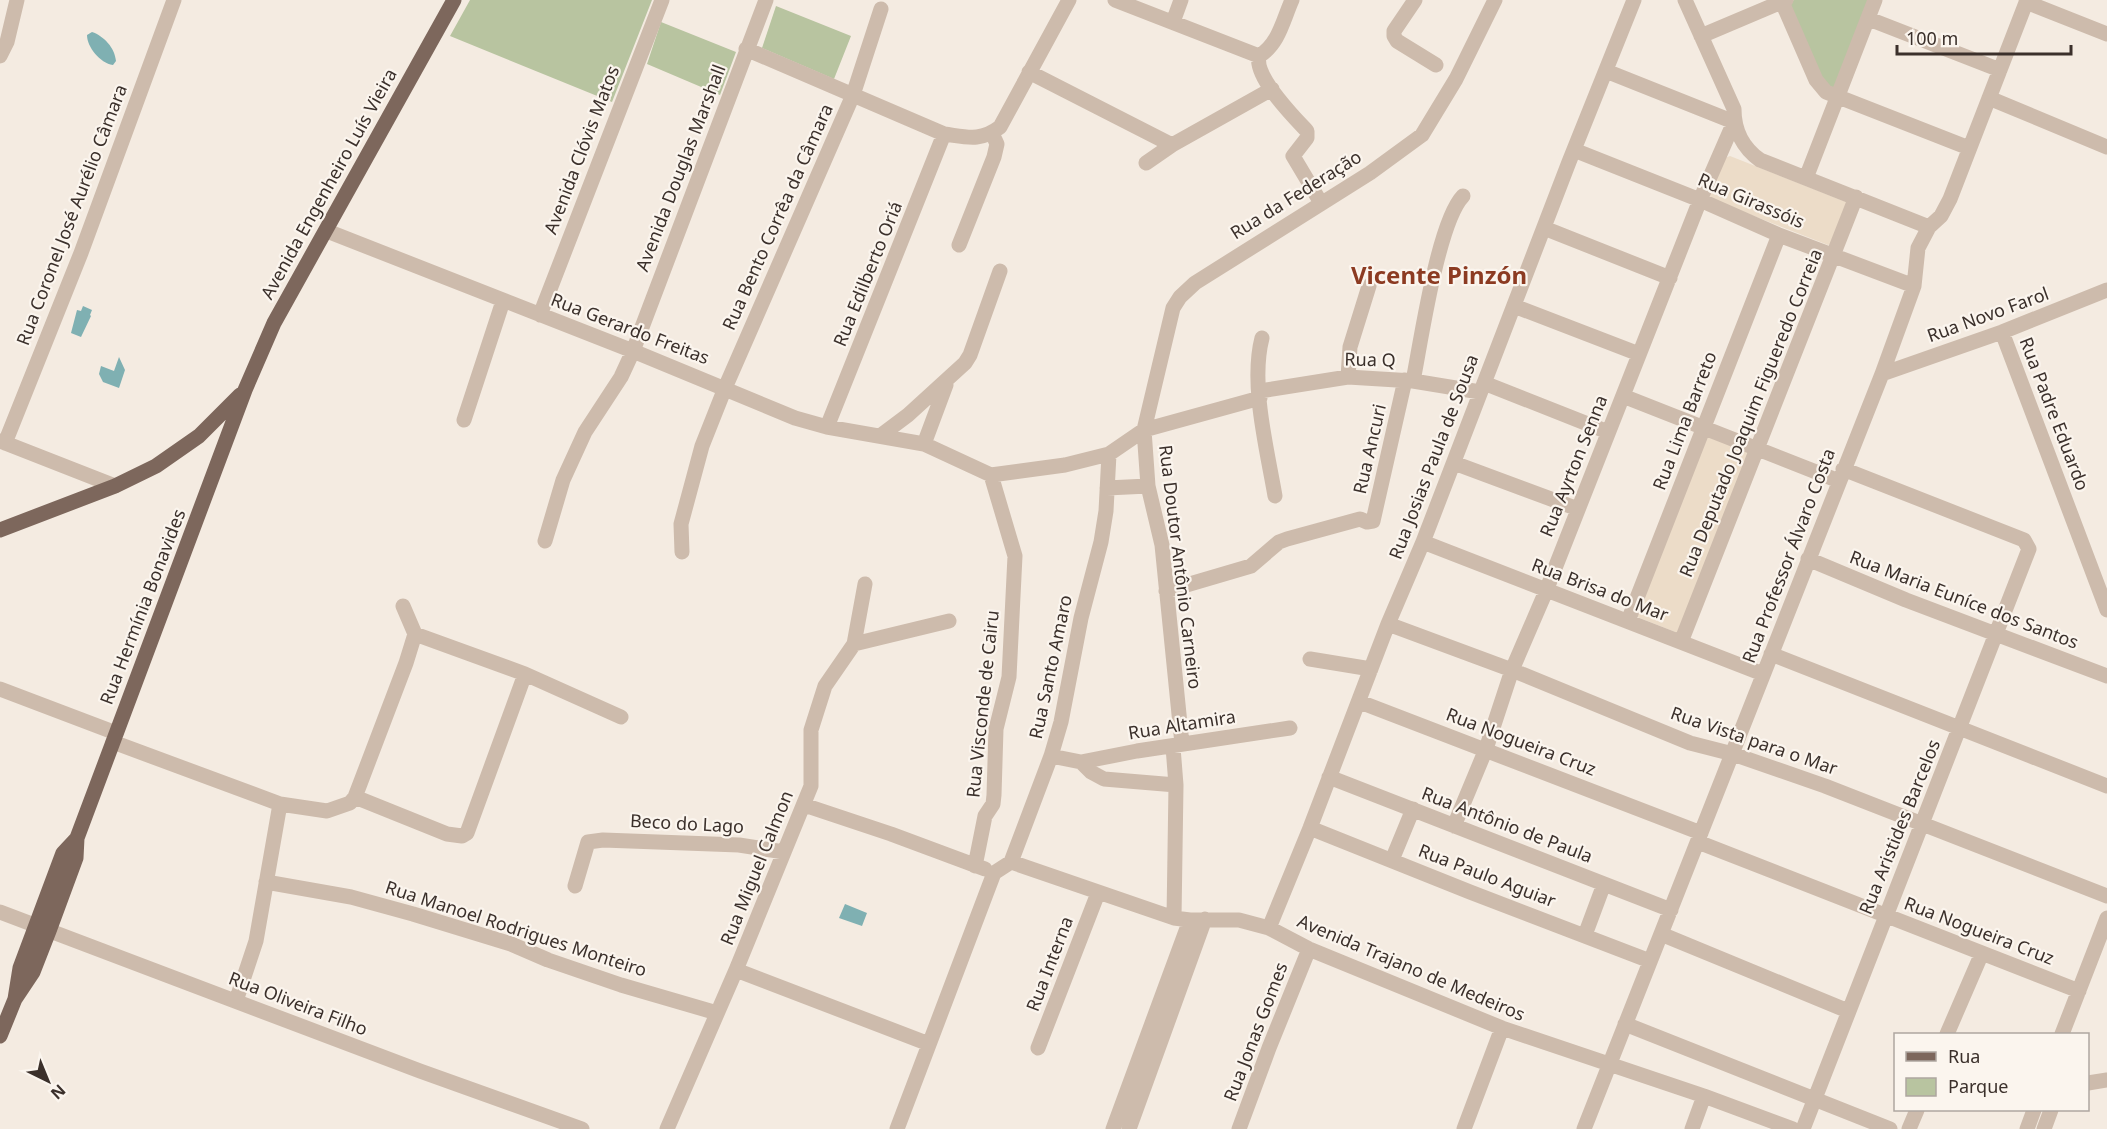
<svg xmlns="http://www.w3.org/2000/svg" width="2107" height="1129" viewBox="0 0 2107 1129" font-family="'Noto Sans',sans-serif">
<style>
.green{fill:#b8c4a0}
.plaza{fill:#ecdcc8}
.water{fill:#7fb0b2}
.lines{fill:none;stroke-linecap:round;stroke-linejoin:round}
.minor{stroke:#cdbbac;stroke-width:15}
.major{stroke:#7d675c;stroke-width:15}
.labels{text-anchor:middle;stroke-width:4.5;stroke-linejoin:round;paint-order:stroke}
.street-label{font-size:18px;fill:#3b302b;stroke:#fbf5ee}
.district-label{font-size:24px;font-weight:bold;fill:#8c3b22;stroke:#fbf5ee}
</style>
<rect width="100%" height="100%" fill="#f4ebe1"/>
<path class="green" d="M 470,0 L 652,0 L 612,102 L 450,36 Z
M 1794,0 L 1871,0 L 1834,88 L 1825,84 L 1789,2 Z
M 776,6 L 851,36 L 834,79 L 762,48 Z
M 661,22 L 736,52 L 720,95 L 647,64 Z"/>
<path class="plaza" d="M 1730,156 L 1846,202 L 1848,206 L 1833,243 L 1828,245 L 1713,200 L 1709,196 L 1725,158 Z
M 1706,436 L 1749,451 L 1678,633 L 1637,617 Z"/>
<path class="water" d="M 92,32 C 104,36 115,48 116,61 L 113,65 C 100,63 87,47 87,35 Z
M 83,306 L 92,310 L 90,315 L 91,316 L 81,337 L 71,333 L 77,310 L 81,311 Z
M 119,357 L 125,370 L 119,388 L 103,382 L 99,374 L 101,366 L 114,371 Z
M 845,904 L 867,913 L 862,926 L 839,918 Z"/>
<g class="lines">
<path class="minor" d="M 1115,0 L 1259,56
M 1415,0 L 1394,31 L 1394,36 L 1397,41 L 1436,65
M 1685,0 L 1734,109 C 1734,130 1743,148 1760,160 L 1929,227
M 1782,2 L 1816,80 L 1826,92 L 1969,148
M 2026,2 L 2107,34
M 1869,19 L 2000,70
M 1173,22 L 1181,0
M 1701,36 L 1786,0
M 746,49 L 944,134 C 967,137 980,142 1000,127 L 1069,0
M 0,56 L 7,42 L 17,0
M 1259,56 C 1254,77 1293,116 1307,131 L 1307,138 L 1293,156 L 1321,203
M 1259,56 C 1279,44 1283,20 1292,0
M 1606,71 L 1734,122
M 1029,72 L 1172,145 L 1272,89
M 1989,98 L 2107,147
M 1574,150 L 1700,200 L 1779,235 L 1914,286
M 1146,163 L 1172,145
M 1806,178 L 1875,0
M 1544,228 L 1670,278
M 327,231 L 633,351 L 795,418 L 827,427 L 924,444 L 991,475 L 1065,465 L 1109,454 L 1144,430 L 1260,398
M 959,245 L 994,157 L 997,144 L 992,133
M 1514,306 L 1639,354
M 540,315 L 662,0
M 2002,332 L 2107,610
M 1262,338 C 1250,384 1267,449 1275,496
M 1882,374 L 2002,332 L 2107,290
M 1348,377 L 1350,347 L 1369,286
M 1413,381 C 1421,341 1438,222 1463,196
M 1484,383 L 1608,432
M 1260,391 L 1348,377 L 1413,381 L 1480,392
M 1623,396 L 1839,481
M 464,420 L 503,301
M 827,427 L 944,134
M 880,436 L 908,415 L 965,363 L 970,355 L 1000,271
M 0,441 L 115,486
M 5,443 L 81,253 L 174,0
M 924,444 L 946,385
M 1454,463 L 1578,509
M 1107,488 L 1148,486
M 545,541 L 563,480 L 585,432 L 621,377 L 633,351 L 766,0
M 1423,542 L 1763,674
M 682,552 L 681,524 L 702,446 L 725,388 L 853,95 L 881,9
M 1808,559 L 1906,600 L 2107,676
M 1166,591 L 1251,566 L 1279,542 L 1287,539 L 1360,519 L 1367,522 L 1373,521 L 1405,380
M 1628,621 L 1779,235
M 1388,624 L 1512,670 L 1690,743 L 1733,754 L 1825,786 L 2107,896
M 415,634 L 525,674 L 621,717
M 1681,642 L 1856,197
M 854,644 L 949,621
M 1771,654 L 2107,786
M 1310,659 L 1371,669
M 0,689 L 116,733
M 1360,702 L 1701,833
M 113,742 L 280,804 L 327,811 L 350,803 L 355,797 L 406,663 L 415,634 L 403,606
M 1182,744 L 1162,545 L 1148,486 L 1144,430 L 1173,308 L 1180,297 L 1195,283 L 1370,173 L 1422,135 L 1456,79 L 1495,0
M 1173,747 L 1176,785 L 1174,918
M 1051,756 L 1081,762 L 1091,772 L 1104,779 L 1176,785
M 1081,762 L 1137,751 L 1290,728
M 1329,777 L 1671,910
M 355,797 L 447,834 L 462,836 L 467,833 L 525,674
M 804,805 L 891,834 L 985,869
M 1454,826 L 1486,749 L 1512,670 L 1546,591 L 1700,200 L 1734,122
M 1310,828 L 1470,892 L 1650,961
M 1698,842 L 2079,991
M 1392,860 L 1413,809
M 1011,862 L 1174,918 L 1190,920 L 1239,920 L 1269,928 L 1309,949 L 1502,1028 L 1704,1096 L 1793,1129
M 975,866 L 985,816 L 993,804 L 994,795 L 996,729 L 1009,677 L 1015,556 L 991,475
M 994,873 L 1011,862 L 1051,756 L 1061,722 L 1081,618 L 1101,542 L 1106,511 L 1109,454
M 266,882 L 351,897 L 413,914 L 511,944 L 548,960 L 621,985 L 717,1013
M 575,886 L 588,842 L 603,840 L 739,845 L 784,852
M 0,912 L 420,1071 L 582,1129
M 1269,928 L 1310,828 L 1388,624 L 1423,542 L 1569,162 L 1634,0
M 1661,934 L 1848,1011
M 1585,935 L 1604,884
M 736,970 L 929,1044
M 236,1001 L 256,941 L 280,804
M 1625,1024 L 1890,1129
M 1947,1034 L 1982,953
M 2062,1034 L 2107,918
M 1038,1048 L 1098,893
M 2088,1083 L 2107,1080
M 667,1129 L 736,970 L 811,786 L 811,730 L 825,686 L 854,644 L 865,584
M 897,1129 L 994,873
M 1113,1129 L 1190,920
M 1129,1129 L 1205,919
M 1239,1129 L 1269,1048 L 1309,949
M 1464,1129 L 1502,1028
M 1584,1129 L 1882,374 L 1914,286 L 1918,248 L 1929,227 L 1941,216 L 1950,199 L 2027,0
M 1692,1129 L 1704,1096
M 1803,1129 L 2029,549 L 2024,540 L 1843,469
M 1909,1129 L 1917,1110
M 2027,1129 L 2034,1110
M 2044,1129 L 2051,1110"/>
<path class="major" d="M 0,530 L 115,486 L 156,466 L 199,436 L 240,395
M 15,999 L 33,972 L 49,931 L 76,858 L 77,838 L 245,390 L 274,323 L 454,0
M 0,1036 L 15,999 L 20,968 L 63,853 L 77,838"/>
</g>
<g class="labels">
<g class="street-label">
<text transform="translate(582 150) rotate(-69)" y="6">Avenida Clóvis Matos</text>
<text transform="translate(681 168) rotate(-69)" y="6">Avenida Douglas Marshall</text>
<text transform="translate(329 184) rotate(-61)" y="6">Avenida Engenheiro Luís Vieira</text>
<text transform="translate(1296 195) rotate(-32)" y="6">Rua da Federação</text>
<text transform="translate(1751 201) rotate(23)" y="6">Rua Girassóis</text>
<text transform="translate(72 215) rotate(-69)" y="6">Rua Coronel José Aurélio Câmara</text>
<text transform="translate(778 217) rotate(-66)" y="6">Rua Bento Corrêa da Câmara</text>
<text transform="translate(868 274) rotate(-68)" y="6">Rua Edilberto Oriá</text>
<text transform="translate(1988 315) rotate(-20)" y="6">Rua Novo Farol</text>
<text transform="translate(630 329) rotate(21)" y="6">Rua Gerardo Freitas</text>
<text transform="translate(1370 360) rotate(1)" y="6">Rua Q</text>
<text transform="translate(1751 413) rotate(-68)" y="6">Rua Deputado Joaquim Figueredo Correia</text>
<text transform="translate(2054 414) rotate(69)" y="6">Rua Padre Eduardo</text>
<text transform="translate(1685 421) rotate(-69)" y="6">Rua Lima Barreto</text>
<text transform="translate(1370 449) rotate(-77)" y="6">Rua Ancuri</text>
<text transform="translate(1434 457) rotate(-69)" y="6">Rua Josias Paula de Sousa</text>
<text transform="translate(1574 466) rotate(-68)" y="6">Rua Ayrton Senna</text>
<text transform="translate(1789 556) rotate(-69)" y="6">Rua Professor Álvaro Costa</text>
<text transform="translate(1180 567) rotate(83)" y="6">Rua Doutor Antônio Carneiro</text>
<text transform="translate(1600 590) rotate(21)" y="6">Rua Brisa do Mar</text>
<text transform="translate(1964 600) rotate(21)" y="6">Rua Maria Euníce dos Santos</text>
<text transform="translate(143 607) rotate(-69)" y="6">Rua Hermínia Bonavides</text>
<text transform="translate(1051 667) rotate(-78)" y="6">Rua Santo Amaro</text>
<text transform="translate(983 704) rotate(-84)" y="6">Rua Visconde de Cairu</text>
<text transform="translate(1182 725) rotate(-9)" y="6">Rua Altamira</text>
<text transform="translate(1754 741) rotate(19)" y="6">Rua Vista para o Mar</text>
<text transform="translate(1521 742) rotate(21)" y="6">Rua Nogueira Cruz</text>
<text transform="translate(687 824) rotate(3)" y="6">Beco do Lago</text>
<text transform="translate(1507 825) rotate(21)" y="6">Rua Antônio de Paula</text>
<text transform="translate(1900 827) rotate(-68)" y="6">Rua Aristides Barcelos</text>
<text transform="translate(757 868) rotate(-68)" y="6">Rua Miguel Calmon</text>
<text transform="translate(1487 876) rotate(21)" y="6">Rua Paulo Aguiar</text>
<text transform="translate(516 929) rotate(18)" y="6">Rua Manoel Rodrigues Monteiro</text>
<text transform="translate(1979 931) rotate(21)" y="6">Rua Nogueira Cruz</text>
<text transform="translate(1050 964) rotate(-69)" y="6">Rua Interna</text>
<text transform="translate(1411 968) rotate(23)" y="6">Avenida Trajano de Medeiros</text>
<text transform="translate(298 1004) rotate(21)" y="6">Rua Oliveira Filho</text>
<text transform="translate(1256 1032) rotate(-69)" y="6">Rua Jonas Gomes</text>
</g>
<g class="district-label">
<text x="1439" y="284">Vicente Pinzón</text>
</g>
</g>
<rect x="1894" y="1033" width="195" height="78" fill="#fbf5ee" stroke="#aea6a0" stroke-width="1.5"/>
<rect x="1906" y="1052" width="30" height="9" fill="#7d675c" stroke="#aea6a0" stroke-width="1.5"/>
<text x="1948" y="1063" font-size="18" fill="#3b302b">Rua</text>
<rect x="1906" y="1078" width="30" height="18" fill="#b8c4a0" stroke="#aea6a0" stroke-width="1.5"/>
<text x="1948" y="1093" font-size="18" fill="#3b302b">Parque</text>
<g transform="translate(48 1081) rotate(137)" stroke="#fbf5ee" stroke-width="4.5" paint-order="stroke">
<path d="M0-4.5L10 22L0 15L-10 22Z" fill="#3b302b"/>
<text y="-9" font-size="16" font-weight="bold" text-anchor="middle" fill="#3b302b">N</text>
</g>
<path d="M1897 45v9h174v-9" fill="none" stroke="#3b302b" stroke-width="3"/>
<text x="1906" y="45" font-size="18" fill="#3b302b" stroke="#fbf5ee" stroke-width="4.5" paint-order="stroke">100 m</text>
</svg>
